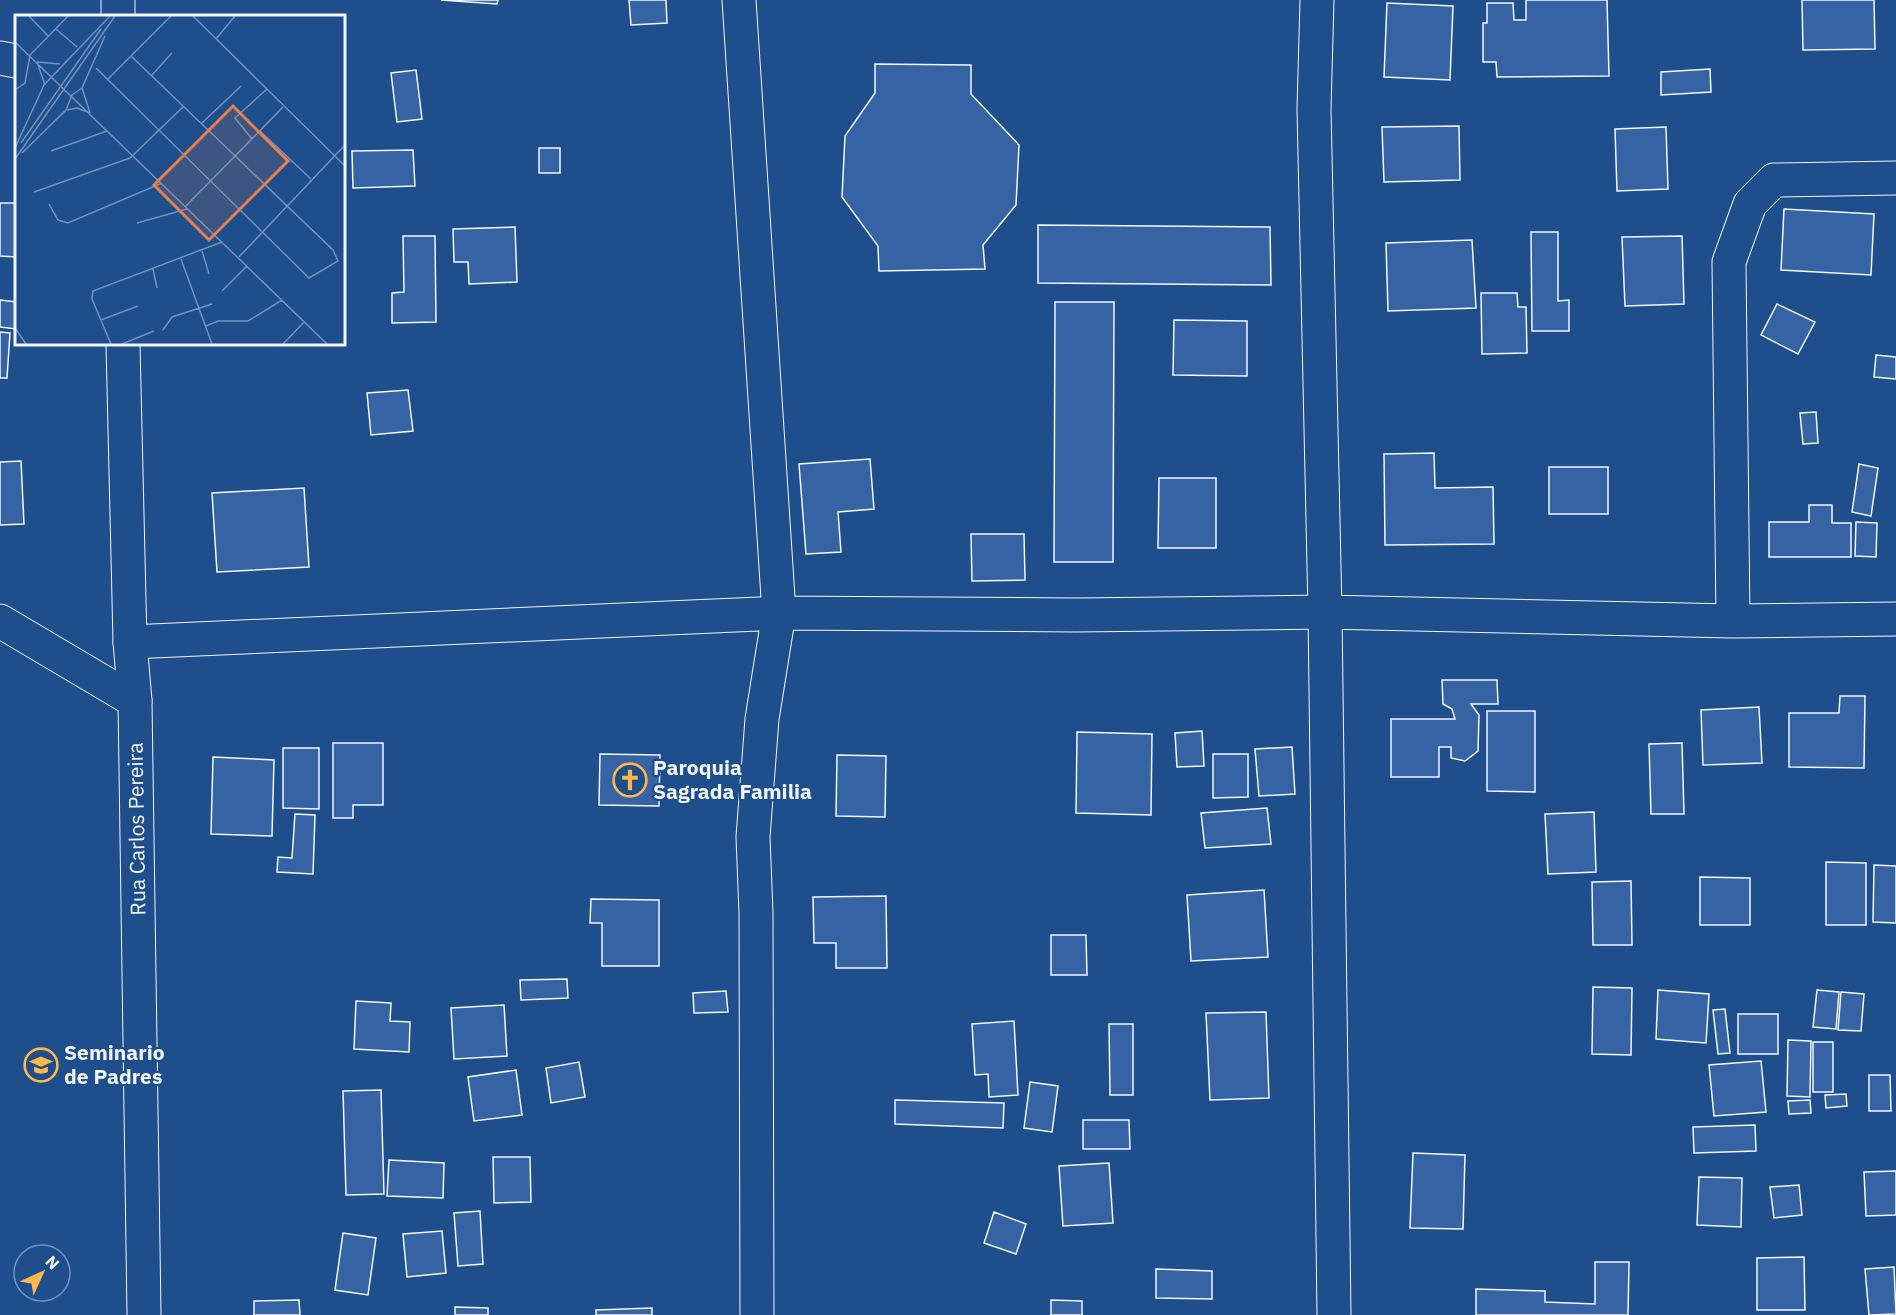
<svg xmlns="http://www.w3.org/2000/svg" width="1896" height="1315" viewBox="0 0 1896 1315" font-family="'IBM Plex Sans',sans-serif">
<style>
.building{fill:#3563a3;stroke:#f2f6ff;stroke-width:1.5}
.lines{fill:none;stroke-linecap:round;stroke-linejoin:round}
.minor-casing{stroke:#f2f6ff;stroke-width:35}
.secondary-casing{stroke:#f2f6ff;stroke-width:35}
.minor{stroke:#1f4e8c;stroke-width:33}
.secondary{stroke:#1f4e8c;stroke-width:33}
.labels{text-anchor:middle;stroke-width:4.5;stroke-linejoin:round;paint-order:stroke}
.poi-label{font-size:21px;font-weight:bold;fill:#f2f6ff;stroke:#1f4e8c;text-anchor:start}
.street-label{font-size:21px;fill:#f2f6ff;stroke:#1f4e8c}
.inset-road{fill:none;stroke:#7391ba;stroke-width:1.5}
.view{fill:#ea8049;fill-opacity:0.15;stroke:#ea8049;stroke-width:3}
.inset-edge{fill:none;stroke:#f2f6ff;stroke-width:3}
</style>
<rect width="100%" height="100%" fill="#1f4e8c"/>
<path class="building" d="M 441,0 L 498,0 L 497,4 Z
M 629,0 L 666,0 L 667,23 L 631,25 Z
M 1526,0 L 1607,0 L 1609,76 L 1497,77 L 1496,62 L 1483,62 L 1483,23 L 1487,23 L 1487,3 L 1513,3 L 1514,20 L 1526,20 Z
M 1802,0 L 1874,0 L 1875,49 L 1803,50 Z
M 1387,3 L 1453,6 L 1450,80 L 1384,77 Z
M 875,64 L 971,65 L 971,94 L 1019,145 L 1016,205 L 983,245 L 985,269 L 879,271 L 878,246 L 842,197 L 845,136 L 875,93 Z
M 1710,69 L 1711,92 L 1661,95 L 1661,72 Z
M 416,70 L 422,119 L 397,122 L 391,73 Z
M 1459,126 L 1460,180 L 1384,182 L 1382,127 Z
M 1666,127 L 1668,189 L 1617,191 L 1615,129 Z
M 539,148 L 560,148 L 560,173 L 539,173 Z
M 413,150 L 415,186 L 353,188 L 352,151 Z
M 0,203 L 16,203 L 16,257 L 0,256 Z
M 1784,209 L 1874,214 L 1871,275 L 1781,270 Z
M 1038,225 L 1270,227 L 1271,285 L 1038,283 Z
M 515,227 L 517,282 L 469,284 L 468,262 L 454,262 L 453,229 Z
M 1531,232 L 1558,232 L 1558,301 L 1569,300 L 1569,331 L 1532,331 Z
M 403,236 L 435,236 L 436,322 L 392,323 L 392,293 L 404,292 Z
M 1682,236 L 1684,304 L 1625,306 L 1622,237 Z
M 1472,240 L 1476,308 L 1388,311 L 1386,243 Z
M 1481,293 L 1517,293 L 1518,307 L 1526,307 L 1527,353 L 1482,354 Z
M 0,300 L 16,302 L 16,329 L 0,327 Z
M 1055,302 L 1114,302 L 1113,562 L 1054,562 Z
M 1777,304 L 1815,322 L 1798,354 L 1761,335 Z
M 1174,320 L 1247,321 L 1247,376 L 1173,375 Z
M 0,332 L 10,333 L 7,378 L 0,378 Z
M 1876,355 L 1896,357 L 1896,379 L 1874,377 Z
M 408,390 L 413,431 L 371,435 L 367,393 Z
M 1816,412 L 1818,443 L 1803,444 L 1800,413 Z
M 1434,453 L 1435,488 L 1493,487 L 1494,544 L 1385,545 L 1384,454 Z
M 870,459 L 874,509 L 838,512 L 841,552 L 806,554 L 799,464 Z
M 21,461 L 24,524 L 0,525 L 0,462 Z
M 1859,464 L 1878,468 L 1871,516 L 1852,512 Z
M 1549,467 L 1608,467 L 1608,514 L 1549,514 Z
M 1159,478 L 1216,478 L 1216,548 L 1158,548 Z
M 304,488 L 309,567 L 217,572 L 212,493 Z
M 1809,505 L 1832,505 L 1832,523 L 1851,523 L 1851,557 L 1769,557 L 1769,522 L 1809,522 Z
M 1856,522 L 1877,523 L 1876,557 L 1855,556 Z
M 971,534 L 1024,534 L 1025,580 L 972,581 Z
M 1442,680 L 1497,680 L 1498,704 L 1471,704 L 1479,715 L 1478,751 L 1465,761 L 1451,758 L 1451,747 L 1439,747 L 1439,777 L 1391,777 L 1391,719 L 1455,719 L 1452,709 L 1443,704 Z
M 1840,696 L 1865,696 L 1864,768 L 1789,767 L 1789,713 L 1839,713 Z
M 1759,707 L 1762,763 L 1703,765 L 1701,710 Z
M 1487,711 L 1535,711 L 1535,792 L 1487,791 Z
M 1202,731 L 1204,766 L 1177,767 L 1175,733 Z
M 1077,732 L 1152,734 L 1151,815 L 1076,813 Z
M 333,743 L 383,743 L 383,805 L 353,805 L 353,818 L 333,818 Z
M 1682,743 L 1684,814 L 1651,814 L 1649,744 Z
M 1292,747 L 1295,794 L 1259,796 L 1255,749 Z
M 283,748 L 319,748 L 319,809 L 283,808 Z
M 600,754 L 660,755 L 659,806 L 599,805 Z
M 1213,754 L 1248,754 L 1248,797 L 1213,798 Z
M 837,755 L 886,756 L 885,817 L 836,816 Z
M 213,757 L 274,760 L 272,836 L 211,834 Z
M 1267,808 L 1271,844 L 1205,848 L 1201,813 Z
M 1594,812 L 1596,872 L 1548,874 L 1545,814 Z
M 295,814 L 315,815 L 313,874 L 277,872 L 278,857 L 292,858 Z
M 1826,862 L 1866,863 L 1866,925 L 1826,925 Z
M 1874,865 L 1896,866 L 1896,923 L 1873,922 Z
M 1700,877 L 1750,878 L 1750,925 L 1700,925 Z
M 1631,881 L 1632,945 L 1593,945 L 1592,882 Z
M 1264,890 L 1268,957 L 1191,961 L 1187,895 Z
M 886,896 L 887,968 L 836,968 L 836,943 L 814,943 L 813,897 Z
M 591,899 L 659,900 L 659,966 L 602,966 L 602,923 L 590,923 Z
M 1051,935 L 1086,935 L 1087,975 L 1051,975 Z
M 567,979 L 568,998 L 521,1000 L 520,980 Z
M 1593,987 L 1632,988 L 1631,1055 L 1592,1054 Z
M 1658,990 L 1709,994 L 1706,1043 L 1656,1039 Z
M 1817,990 L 1839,992 L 1836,1029 L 1813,1027 Z
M 726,991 L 728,1012 L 694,1013 L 693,993 Z
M 1841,992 L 1864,994 L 1861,1031 L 1838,1030 Z
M 356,1001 L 391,1003 L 390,1021 L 410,1022 L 409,1052 L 354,1049 Z
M 504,1005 L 507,1056 L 454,1059 L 451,1008 Z
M 1725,1009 L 1730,1053 L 1718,1054 L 1713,1010 Z
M 1266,1012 L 1269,1098 L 1210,1100 L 1206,1013 Z
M 1738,1014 L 1778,1014 L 1778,1054 L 1738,1054 Z
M 1014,1021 L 1018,1095 L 989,1097 L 988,1074 L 975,1075 L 972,1024 Z
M 1109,1024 L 1133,1024 L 1133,1095 L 1110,1095 Z
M 1788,1040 L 1811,1041 L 1810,1097 L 1787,1096 Z
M 1813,1042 L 1833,1042 L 1833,1092 L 1813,1092 Z
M 1761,1061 L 1766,1112 L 1714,1116 L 1709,1065 Z
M 579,1062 L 585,1097 L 551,1103 L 546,1068 Z
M 516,1070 L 522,1115 L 474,1121 L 468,1077 Z
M 1869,1075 L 1890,1075 L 1891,1111 L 1869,1111 Z
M 1030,1082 L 1058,1086 L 1052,1132 L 1024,1128 Z
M 381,1090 L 384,1194 L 346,1195 L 343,1091 Z
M 1846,1094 L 1847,1106 L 1826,1108 L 1825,1095 Z
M 895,1100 L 1004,1103 L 1003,1128 L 895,1124 Z
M 1810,1100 L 1811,1113 L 1789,1114 L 1788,1101 Z
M 1083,1120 L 1129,1120 L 1130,1149 L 1083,1149 Z
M 1755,1125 L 1756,1151 L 1694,1153 L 1693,1127 Z
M 1413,1153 L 1465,1155 L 1463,1229 L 1410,1228 Z
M 493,1157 L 530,1157 L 531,1202 L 494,1203 Z
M 389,1160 L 444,1163 L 443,1198 L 387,1196 Z
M 1109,1163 L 1113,1223 L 1063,1226 L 1059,1166 Z
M 1896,1171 L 1896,1215 L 1866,1216 L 1864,1172 Z
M 1699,1177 L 1742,1178 L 1741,1227 L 1697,1225 Z
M 1799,1185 L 1802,1215 L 1774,1218 L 1770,1187 Z
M 480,1211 L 483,1264 L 458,1266 L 454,1213 Z
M 994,1212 L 1026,1224 L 1016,1254 L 984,1243 Z
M 442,1231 L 446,1273 L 407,1277 L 403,1234 Z
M 343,1233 L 376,1238 L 368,1295 L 335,1290 Z
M 1804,1257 L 1805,1310 L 1757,1310 L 1757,1258 Z
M 1595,1262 L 1629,1262 L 1628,1315 L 1476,1315 L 1476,1289 L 1545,1291 L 1545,1302 L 1595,1304 Z
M 1894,1267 L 1896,1314 L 1869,1315 L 1865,1269 Z
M 1156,1269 L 1212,1271 L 1212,1299 L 1156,1298 Z
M 299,1300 L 300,1315 L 254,1315 L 254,1301 Z
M 1051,1300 L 1082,1301 L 1082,1315 L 1051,1315 Z
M 455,1307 L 488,1308 L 488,1315 L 455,1315 Z
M 652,1308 L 652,1315 L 596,1315 L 596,1310 Z"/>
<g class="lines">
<g class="minor-casing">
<path id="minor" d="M 739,0 L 779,613 L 762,719 L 753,837 L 756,913 L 757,1315
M 1317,0 L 1314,109 L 1325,612 L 1334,1315
M 0,58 L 16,61
M 0,621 L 135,701
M 1733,621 L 1729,262 L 1750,204 L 1774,180 L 1896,178
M 130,642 L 779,613 L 1076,615 L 1325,612 L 1733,621 L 1896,619"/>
</g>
<g class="secondary-casing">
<path id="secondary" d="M 118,0 L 118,16
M 123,344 L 130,642 L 135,701 L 144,1315"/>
</g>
<use href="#minor" class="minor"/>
<use href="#secondary" class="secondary"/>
</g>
<defs>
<g id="church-ring" transform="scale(1.725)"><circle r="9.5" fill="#1f4e8c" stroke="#ffb74d" stroke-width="1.5"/><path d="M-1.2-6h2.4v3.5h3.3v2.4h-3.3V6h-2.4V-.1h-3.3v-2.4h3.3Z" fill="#ffb74d"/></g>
<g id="university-ring" transform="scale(1.725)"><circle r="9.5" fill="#1f4e8c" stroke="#ffb74d" stroke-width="1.5"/><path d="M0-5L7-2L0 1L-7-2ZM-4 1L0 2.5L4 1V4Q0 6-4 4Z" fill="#ffb74d"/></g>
</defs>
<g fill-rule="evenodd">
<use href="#church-ring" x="630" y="780"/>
<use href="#university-ring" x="41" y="1065"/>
</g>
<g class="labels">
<g class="poi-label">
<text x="653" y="775">Paroquia<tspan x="653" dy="24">Sagrada Familia</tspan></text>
<text x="64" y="1060">Seminario<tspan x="64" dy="24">de Padres</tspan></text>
</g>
<g class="street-label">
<text transform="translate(137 829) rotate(-91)" y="7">Rua Carlos Pereira</text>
</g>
</g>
<g transform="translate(15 15)">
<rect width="330" height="330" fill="#1f4e8c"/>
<path class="inset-road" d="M 14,1 L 33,21M 178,1 L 330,151M 41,14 L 62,32M 201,24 L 220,1M 0,27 L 312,329M 22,47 L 30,70M 22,47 L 45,49M 81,53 L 294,263 L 323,246 L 318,235 L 116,41M 137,60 L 157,38M 93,64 L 156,1M 0,75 L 10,68 L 15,40 L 53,1M 52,95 L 62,93 L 75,98M 75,98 L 67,73 L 90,21M 187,108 L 226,71M 245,116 L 296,164M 237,124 L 220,103 L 252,74M 6,128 L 86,14M 0,133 L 29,70 L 95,1M 36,136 L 92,116M 7,138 L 51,95 L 57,80 L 67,73M 0,144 L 100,1M 19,177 L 115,143 L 169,91M 34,189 L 43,205 L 53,208 L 147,168M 171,191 L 268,92M 122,208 L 172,194M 187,236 L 194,259M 224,242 L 330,130M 166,244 L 197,329M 138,254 L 142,273M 207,276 L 232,251M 86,305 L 123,291M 191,311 L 203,306 L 233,306 L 267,285M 0,313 L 11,329M 148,315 L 157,302 L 197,289M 96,329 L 77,284 L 78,276 L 207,227M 107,329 L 139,316M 268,329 L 289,307"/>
<path class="view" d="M 218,91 L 273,146 L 194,225 L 139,170 Z"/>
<rect width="330" height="330" class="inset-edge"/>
</g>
<g transform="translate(42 1273) rotate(45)"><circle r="28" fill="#1f4e8c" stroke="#7391ba" stroke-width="1.5"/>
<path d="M0-4.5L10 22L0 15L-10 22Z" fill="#ffb74d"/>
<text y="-9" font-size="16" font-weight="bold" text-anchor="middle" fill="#f2f6ff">N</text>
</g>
</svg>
